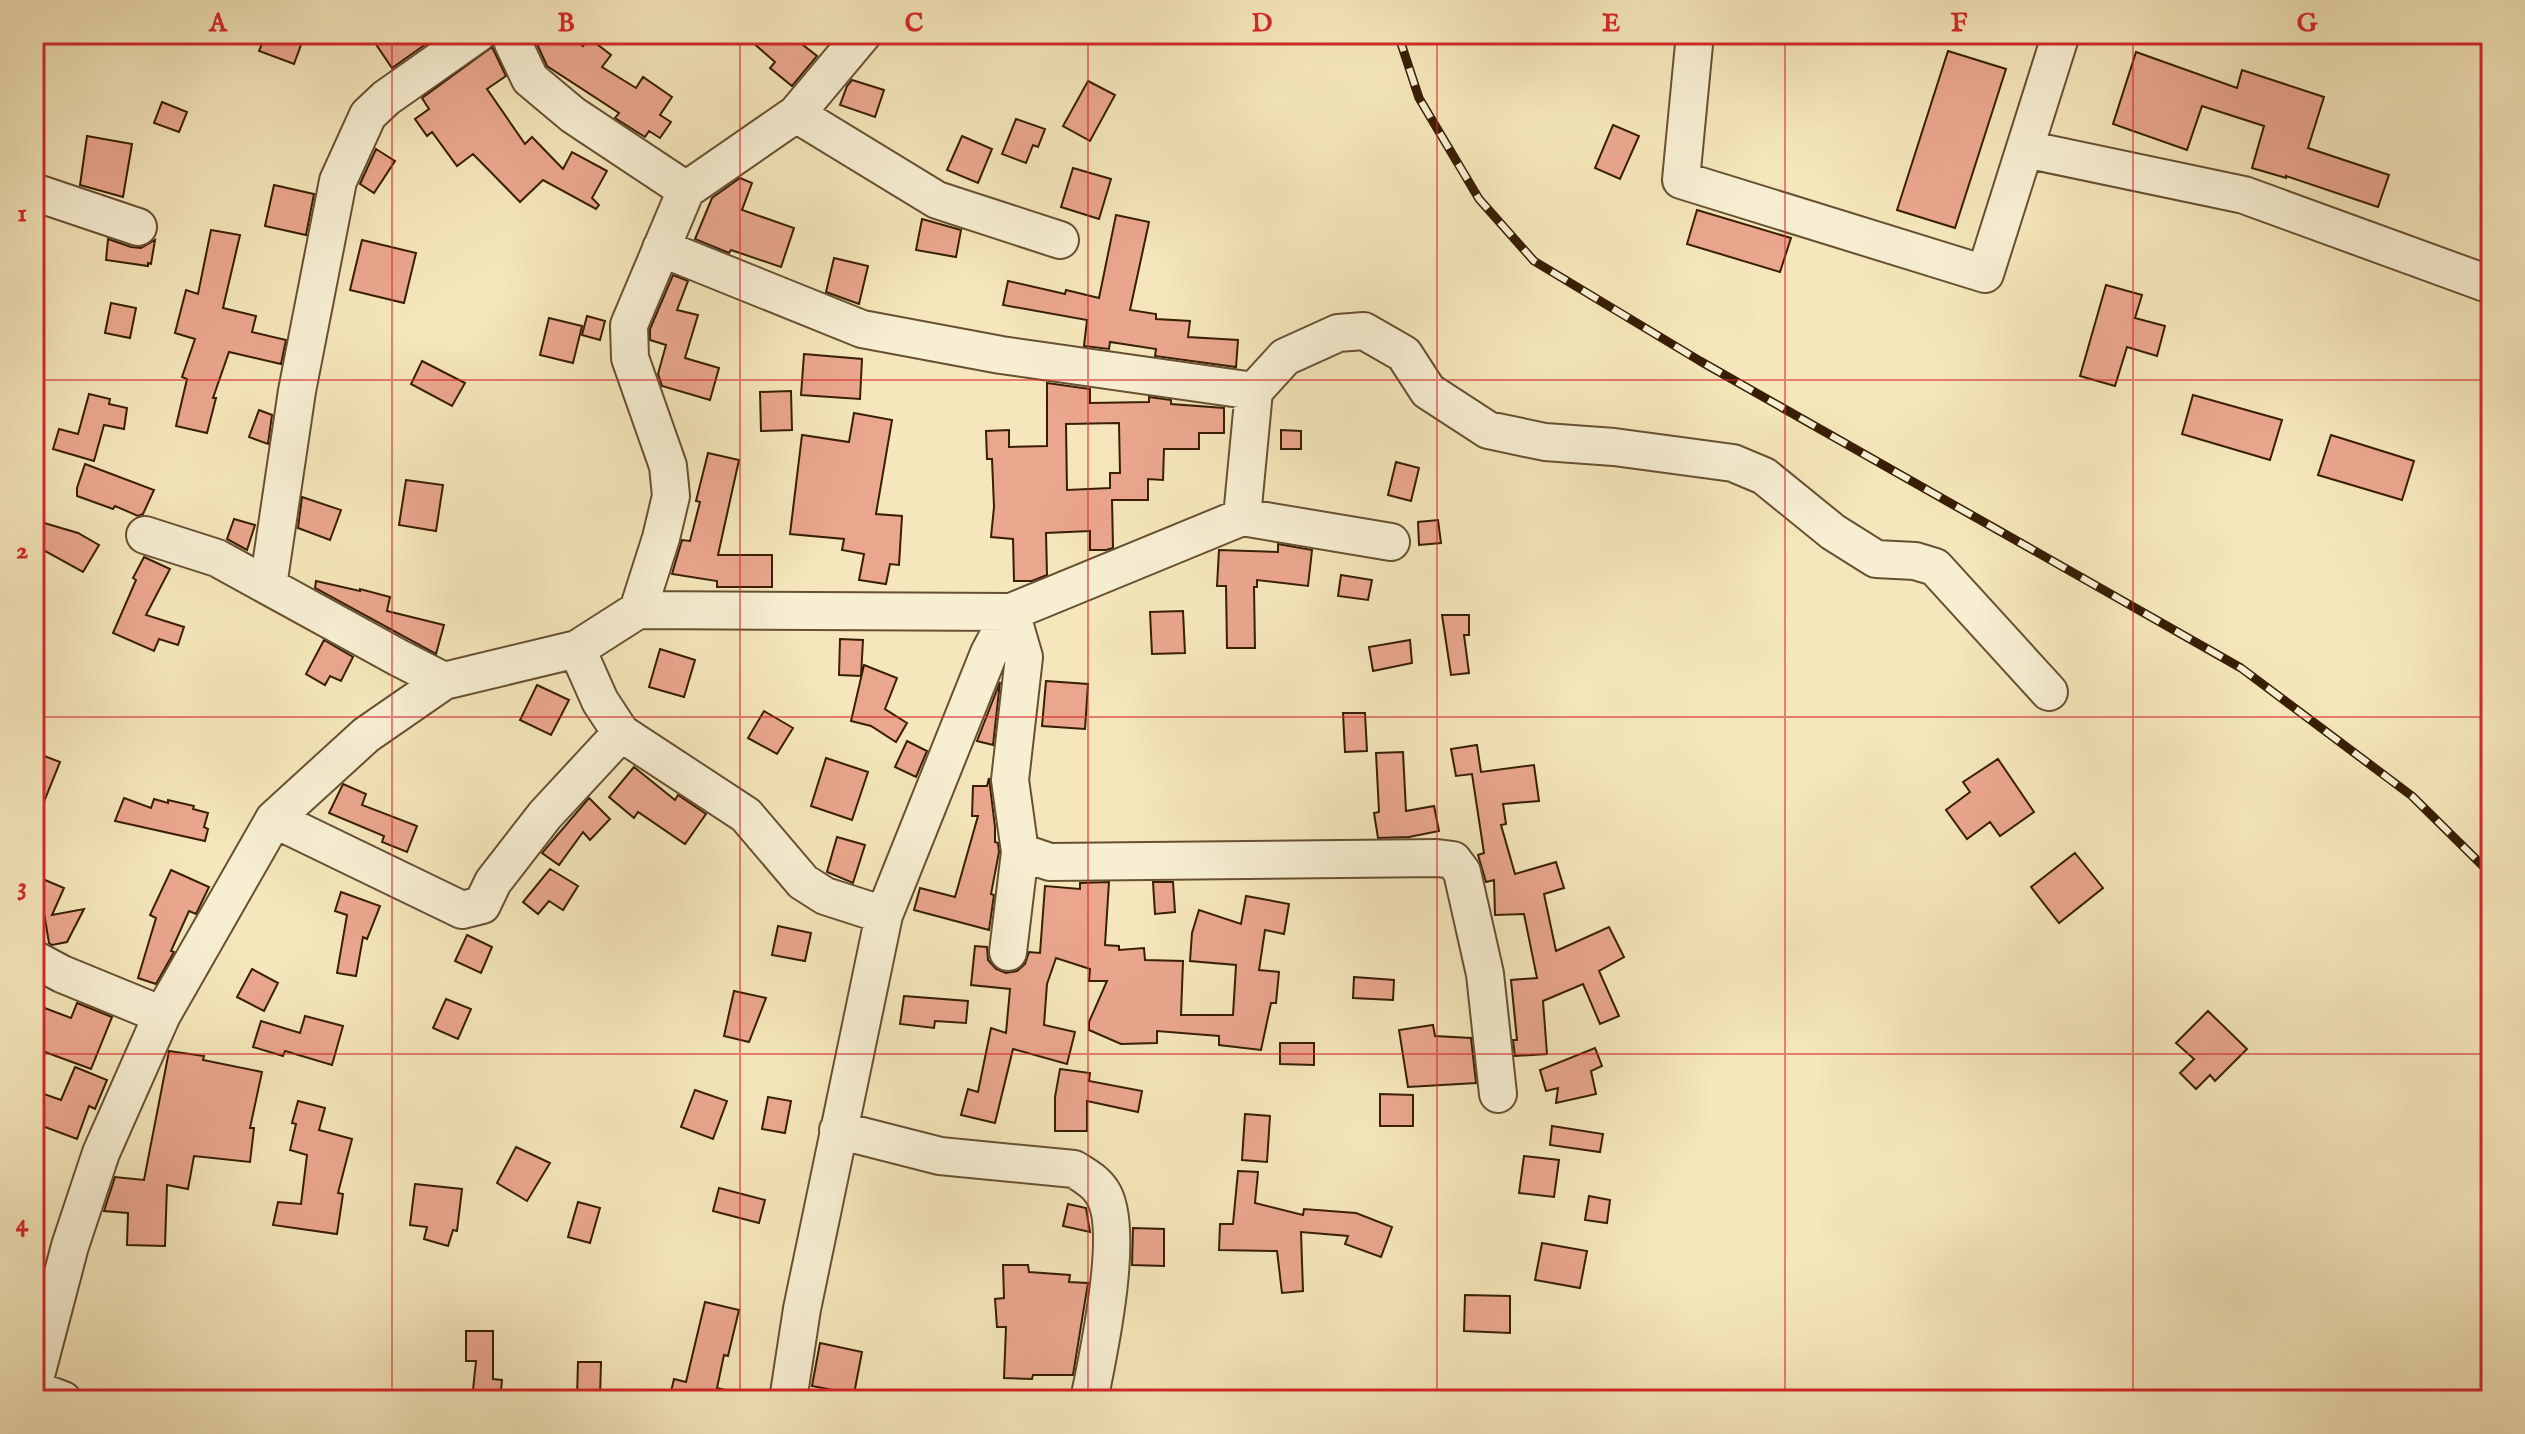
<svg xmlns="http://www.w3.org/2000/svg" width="2525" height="1434" viewBox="0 0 2525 1434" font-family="'IM FELL English',serif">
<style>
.building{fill:#eba78e;stroke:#381e04;stroke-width:2;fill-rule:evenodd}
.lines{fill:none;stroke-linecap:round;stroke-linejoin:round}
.minor-casing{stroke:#675032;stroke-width:40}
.minor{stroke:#f8efd3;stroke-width:36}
.rail-casing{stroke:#381e04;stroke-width:9}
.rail{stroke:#f8efd3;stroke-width:6;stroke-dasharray:18;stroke-linecap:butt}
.grid{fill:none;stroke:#d62828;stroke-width:2;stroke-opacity:0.55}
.neatline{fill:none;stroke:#d62828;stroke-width:3}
.grid-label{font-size:26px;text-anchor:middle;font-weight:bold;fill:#d62828}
</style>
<rect width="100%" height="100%" fill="#f5e7bb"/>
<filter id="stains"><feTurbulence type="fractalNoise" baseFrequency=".0025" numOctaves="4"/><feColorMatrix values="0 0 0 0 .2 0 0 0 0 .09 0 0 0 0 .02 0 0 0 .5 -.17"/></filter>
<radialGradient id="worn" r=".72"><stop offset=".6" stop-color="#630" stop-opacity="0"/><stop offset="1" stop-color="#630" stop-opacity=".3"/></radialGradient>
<path class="building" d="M 266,34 L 305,34 L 294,64 L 259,51 Z
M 369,34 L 440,34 L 392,68 Z
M 544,34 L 567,34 L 583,46 L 589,38 L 611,55 L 602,67 L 636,88 L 643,77 L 672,97 L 660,115 L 671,122 L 660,138 L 649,131 L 645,137 L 615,118 L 619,113 L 547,66 L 537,44 Z
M 743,34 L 789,34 L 817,56 L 792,86 L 770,68 L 775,62 Z
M 492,47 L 506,76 L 487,89 L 525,144 L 532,137 L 563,169 L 572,152 L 607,171 L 592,198 L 599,205 L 596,209 L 543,180 L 520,202 L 473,154 L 457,166 L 432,132 L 427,136 L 415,119 L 429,109 L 422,98 Z
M 1948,51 L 2006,69 L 1955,228 L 1897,210 Z
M 2136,52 L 2237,88 L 2242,70 L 2324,97 L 2308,148 L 2389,175 L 2378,207 L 2286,176 L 2286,178 L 2252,168 L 2264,126 L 2202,106 L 2187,150 L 2113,124 Z
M 852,80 L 884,90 L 875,117 L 840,105 L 847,86 Z
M 1088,81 L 1115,95 L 1090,141 L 1063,126 Z
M 162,102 L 187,112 L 179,132 L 154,123 Z
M 1016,119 L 1045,129 L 1038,147 L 1033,145 L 1026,163 L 1002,154 Z
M 1613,125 L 1639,136 L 1620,179 L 1595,168 Z
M 87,136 L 132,144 L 123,197 L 80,185 Z
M 962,136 L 992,149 L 978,183 L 947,170 Z
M 376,149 L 395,161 L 374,193 L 360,184 Z
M 1073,168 L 1111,179 L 1099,219 L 1061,207 Z
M 740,178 L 752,183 L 742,210 L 794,228 L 781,267 L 731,250 L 729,253 L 695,239 L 712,198 Z
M 274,185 L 314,194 L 306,235 L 265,226 Z
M 1697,210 L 1791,238 L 1780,272 L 1687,244 Z
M 1116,215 L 1149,222 L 1130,310 L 1156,314 L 1156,319 L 1190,321 L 1188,337 L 1238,340 L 1236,367 L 1155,356 L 1156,349 L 1110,342 L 1109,349 L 1084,346 L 1087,320 L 1003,305 L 1008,281 L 1065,294 L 1066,290 L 1099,298 Z
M 922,219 L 961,230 L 956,257 L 916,250 Z
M 211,230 L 240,235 L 223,308 L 256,316 L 252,332 L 286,340 L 281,364 L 229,352 L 213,398 L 216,398 L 207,433 L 176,426 L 187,379 L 182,377 L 195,339 L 175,333 L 186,290 L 198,294 Z
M 108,239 L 131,247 L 141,248 L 155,240 L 151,264 L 148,263 L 148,266 L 106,260 Z
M 362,240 L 416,253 L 404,303 L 350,290 Z
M 834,258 L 868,266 L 859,304 L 826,292 Z
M 673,275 L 688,281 L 677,310 L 698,315 L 685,358 L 719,368 L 710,400 L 662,386 L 658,374 L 666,345 L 650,340 L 650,329 Z
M 2106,285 L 2142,295 L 2135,318 L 2165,326 L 2157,356 L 2127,347 L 2115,386 L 2080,376 Z
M 111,303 L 136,308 L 130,338 L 105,333 Z
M 587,316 L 605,321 L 600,340 L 582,335 Z
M 549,318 L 582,326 L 573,363 L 540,355 Z
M 804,354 L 862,359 L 860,399 L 801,395 Z
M 422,361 L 465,383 L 452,406 L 411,384 Z
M 1047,383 L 1090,389 L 1090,403 L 1149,402 L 1149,397 L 1171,400 L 1171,404 L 1224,408 L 1224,433 L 1199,433 L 1199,449 L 1164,449 L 1163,480 L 1148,479 L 1148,500 L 1112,500 L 1113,548 L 1106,550 L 1090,550 L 1090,531 L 1046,533 L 1047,575 L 1032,581 L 1014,581 L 1013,539 L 991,537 L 994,507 L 992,459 L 987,459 L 986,431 L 1009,430 L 1009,447 L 1047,446 ZM 1119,423 L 1120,473 L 1110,473 L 1110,488 L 1067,490 L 1066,424 Z
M 791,391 L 792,430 L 761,431 L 760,392 Z
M 89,394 L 110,399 L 109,404 L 127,408 L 124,429 L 104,425 L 94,461 L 53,449 L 59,429 L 78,434 Z
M 2193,395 L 2282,420 L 2270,460 L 2182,434 Z
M 259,410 L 272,415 L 268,444 L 249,437 Z
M 854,413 L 892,420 L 876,514 L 902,516 L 899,565 L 890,564 L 886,584 L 859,580 L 864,554 L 842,550 L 844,539 L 790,534 L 802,435 L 849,442 Z
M 1281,430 L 1301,431 L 1301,449 L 1281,449 Z
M 2331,435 L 2414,461 L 2402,500 L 2318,475 Z
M 708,453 L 739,460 L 718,555 L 772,555 L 772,587 L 717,587 L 717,581 L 672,574 L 682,540 L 690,541 L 700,502 L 696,501 Z
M 1396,462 L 1419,468 L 1411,501 L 1388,495 Z
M 85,464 L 154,490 L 143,514 L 138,516 L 115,506 L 113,509 L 77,496 L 77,488 Z
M 406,480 L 443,485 L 436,531 L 399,525 Z
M 302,497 L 341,510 L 330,540 L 298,528 Z
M 234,519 L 255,525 L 247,550 L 227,539 Z
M 34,520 L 78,533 L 99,545 L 83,572 L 34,545 Z
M 1438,520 L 1441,543 L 1419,545 L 1418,522 Z
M 1278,544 L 1312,550 L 1308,586 L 1257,580 L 1257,587 L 1254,587 L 1255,648 L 1227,648 L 1226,586 L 1217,586 L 1219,550 L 1278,552 Z
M 144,557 L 170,569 L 146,615 L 184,627 L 178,645 L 159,639 L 154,651 L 113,633 L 136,580 L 133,578 Z
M 1341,575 L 1372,580 L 1368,600 L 1338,596 Z
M 316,581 L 360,591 L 360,589 L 390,597 L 387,611 L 444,625 L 436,654 L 315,588 Z
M 1183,611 L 1185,653 L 1152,654 L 1150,612 Z
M 1442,615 L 1469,615 L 1469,635 L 1464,635 L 1469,673 L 1451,675 Z
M 840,639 L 863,640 L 861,676 L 839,675 Z
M 324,640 L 353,657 L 341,681 L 330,676 L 325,685 L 306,674 Z
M 1410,640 L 1412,663 L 1373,671 L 1369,647 Z
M 660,649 L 695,660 L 684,697 L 649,687 Z
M 864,665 L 897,678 L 885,709 L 907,723 L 896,742 L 871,726 L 851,721 Z
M 1046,681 L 1088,684 L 1085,729 L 1042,726 Z
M 1000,682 L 993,745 L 977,741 Z
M 537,685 L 569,700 L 551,735 L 520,720 Z
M 764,711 L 793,728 L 777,754 L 748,738 Z
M 1343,713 L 1365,713 L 1367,751 L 1345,752 Z
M 907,741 L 927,751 L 916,777 L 895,767 Z
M 1477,745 L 1481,772 L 1534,765 L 1539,801 L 1503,804 L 1506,824 L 1501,825 L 1515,874 L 1556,862 L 1564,888 L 1544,894 L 1556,951 L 1609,927 L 1624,957 L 1599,971 L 1619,1016 L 1600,1024 L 1583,984 L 1543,1001 L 1547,1054 L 1515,1056 L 1513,1040 L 1517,1040 L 1511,980 L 1537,978 L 1524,914 L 1495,915 L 1494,880 L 1486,882 L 1478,855 L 1484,853 L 1472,774 L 1456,776 L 1451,749 Z
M 34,752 L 60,762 L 35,824 L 34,824 Z
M 1403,752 L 1406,811 L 1434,806 L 1439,831 L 1409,837 L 1378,838 L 1374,813 L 1379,812 L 1376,753 Z
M 826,758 L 868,772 L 852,820 L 811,806 Z
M 1998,759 L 2034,812 L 2000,836 L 1990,822 L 1967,839 L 1946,810 L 1970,792 L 1963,782 Z
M 634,767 L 675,800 L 678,795 L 706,814 L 685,844 L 638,812 L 634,818 L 609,797 Z
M 989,778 L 995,827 L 995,842 L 998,843 L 999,852 L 991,894 L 994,895 L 989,930 L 914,910 L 920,888 L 955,897 L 978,816 L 972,816 L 973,786 L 987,786 Z
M 343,784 L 366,794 L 362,805 L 417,826 L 407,852 L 382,842 L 384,836 L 329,813 Z
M 124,798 L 151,808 L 154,799 L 168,803 L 168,800 L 194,806 L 193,809 L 208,813 L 204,827 L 208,829 L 205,841 L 115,821 Z
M 589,798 L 610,819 L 590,840 L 583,832 L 559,865 L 542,853 Z
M 837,837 L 865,845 L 853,883 L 827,872 Z
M 2075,853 L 2103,888 L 2059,923 L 2031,887 Z
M 550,869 L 578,886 L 563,910 L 549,901 L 538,914 L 523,902 Z
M 171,870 L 209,887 L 196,914 L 189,911 L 171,951 L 174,952 L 156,984 L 138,978 L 156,918 L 150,915 Z
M 38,877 L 64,888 L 52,915 L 84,909 L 67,942 L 52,945 L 49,943 Z
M 1109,882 L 1105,945 L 1119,946 L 1119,950 L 1144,948 L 1145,960 L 1183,961 L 1181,1015 L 1233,1015 L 1236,965 L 1190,961 L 1192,933 L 1199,910 L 1241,924 L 1246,896 L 1289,904 L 1284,934 L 1265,930 L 1259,970 L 1279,972 L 1276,1003 L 1271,1003 L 1261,1050 L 1219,1045 L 1219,1036 L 1157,1031 L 1157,1043 L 1121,1044 L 1089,1030 L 1089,1022 L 1107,981 L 1089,981 L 1090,969 L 1056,958 L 1047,984 L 1044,1025 L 1075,1032 L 1067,1064 L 1013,1049 L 995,1123 L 961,1115 L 968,1089 L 978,1092 L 991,1028 L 1006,1033 L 1010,989 L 971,985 L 975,946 L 987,947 L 988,960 L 996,969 L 1006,973 L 1017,971 L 1025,964 L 1029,952 L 1040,953 L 1045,886 L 1080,889 L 1080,883 Z
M 1153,882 L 1173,882 L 1175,912 L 1155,914 Z
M 341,892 L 380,906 L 367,939 L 363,937 L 356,976 L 337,973 L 347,915 L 335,911 Z
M 778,926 L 811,933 L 805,961 L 772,955 Z
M 467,935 L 492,947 L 481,973 L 455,961 Z
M 252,969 L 278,983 L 264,1011 L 237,997 Z
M 1354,977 L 1394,980 L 1393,1000 L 1353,998 Z
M 734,991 L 766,998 L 749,1042 L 724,1036 Z
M 904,996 L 968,1001 L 966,1023 L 935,1021 L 934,1028 L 900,1024 Z
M 446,999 L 471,1009 L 458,1039 L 433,1028 Z
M 77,1003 L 112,1017 L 91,1069 L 34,1048 L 34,1004 L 71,1018 Z
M 2208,1011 L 2247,1049 L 2215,1081 L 2210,1075 L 2196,1089 L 2180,1073 L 2194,1059 L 2176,1043 Z
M 305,1016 L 343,1026 L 332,1065 L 285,1051 L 283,1056 L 253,1047 L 261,1021 L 300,1033 Z
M 1433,1025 L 1435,1036 L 1471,1038 L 1476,1083 L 1408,1087 L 1399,1030 Z
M 1280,1043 L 1314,1043 L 1314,1065 L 1280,1064 Z
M 1595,1048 L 1602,1066 L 1591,1071 L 1596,1094 L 1556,1103 L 1558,1088 L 1546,1091 L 1540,1070 Z
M 169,1051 L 204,1056 L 203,1060 L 262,1072 L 250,1128 L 254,1128 L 250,1162 L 194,1156 L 188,1189 L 167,1185 L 165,1246 L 127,1245 L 128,1213 L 104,1211 L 115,1177 L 144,1180 Z
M 75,1067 L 107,1080 L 95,1109 L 89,1106 L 77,1139 L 34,1123 L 44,1094 L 61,1100 Z
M 1060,1069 L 1090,1073 L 1089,1081 L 1142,1091 L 1138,1112 L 1087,1101 L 1087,1131 L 1055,1131 L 1055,1097 Z
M 695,1090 L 727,1101 L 713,1139 L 681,1127 Z
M 1380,1094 L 1413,1095 L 1413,1126 L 1380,1126 Z
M 768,1097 L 791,1101 L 785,1133 L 762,1129 Z
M 298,1101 L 325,1108 L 319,1130 L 352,1139 L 338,1193 L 343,1194 L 337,1234 L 273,1225 L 278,1202 L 301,1204 L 307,1155 L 290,1150 L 296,1124 L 292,1123 Z
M 1245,1114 L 1270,1116 L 1267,1162 L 1242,1160 Z
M 1552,1126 L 1603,1134 L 1600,1152 L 1550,1145 Z
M 516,1147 L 550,1163 L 527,1201 L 497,1183 Z
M 1524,1156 L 1559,1160 L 1554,1197 L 1519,1193 Z
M 1238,1171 L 1258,1172 L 1255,1203 L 1303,1215 L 1304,1209 L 1356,1213 L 1392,1227 L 1381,1257 L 1345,1244 L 1348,1236 L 1301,1232 L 1303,1291 L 1282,1293 L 1277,1251 L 1219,1250 L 1220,1224 L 1233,1224 Z
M 415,1184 L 462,1189 L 457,1231 L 453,1230 L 448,1246 L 424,1239 L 427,1227 L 410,1225 Z
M 719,1188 L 765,1200 L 759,1223 L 713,1211 Z
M 1589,1196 L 1610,1200 L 1607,1223 L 1585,1220 Z
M 578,1202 L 600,1208 L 590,1243 L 568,1237 Z
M 1068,1204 L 1086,1208 L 1090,1232 L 1063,1226 Z
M 1133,1228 L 1164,1229 L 1164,1266 L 1132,1265 Z
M 1542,1243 L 1587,1251 L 1580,1288 L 1535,1280 Z
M 1003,1265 L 1028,1265 L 1029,1272 L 1070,1275 L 1069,1282 L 1088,1283 L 1073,1375 L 1033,1375 L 1032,1379 L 1004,1378 L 1006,1327 L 997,1327 L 995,1299 L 1004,1298 Z
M 1465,1295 L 1510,1296 L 1510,1333 L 1464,1331 Z
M 705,1302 L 739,1310 L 728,1356 L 724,1355 L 717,1388 L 730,1391 L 729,1400 L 669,1400 L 674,1379 L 686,1382 Z
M 466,1331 L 493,1331 L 493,1379 L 502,1380 L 500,1400 L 472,1400 L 476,1361 L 466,1361 Z
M 820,1343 L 862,1352 L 854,1394 L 812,1386 Z
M 578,1362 L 601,1362 L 600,1398 L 577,1397 Z"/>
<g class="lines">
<g class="minor-casing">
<path id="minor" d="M 511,34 L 513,43 L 530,79 L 573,115 L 686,190
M 1695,34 L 1681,180 L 1985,274 L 2061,34
M 796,114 L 937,200 L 1060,240
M 2025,149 L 2244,195 L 2491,285
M 34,192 L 138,227
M 661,248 L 862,329 L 1001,355 L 1254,391
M 1242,517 L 1254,391 L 1285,357 L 1338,333 L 1364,331 L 1404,354 L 1428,391 L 1488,430 L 1545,442 L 1614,447 L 1733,463 L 1764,476 L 1833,532 L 1876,559 L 1915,561 L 1935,567 L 2049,692
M 145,535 L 217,558 L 399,658 L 444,681
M 268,586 L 297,391 L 338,181 L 368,115 L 386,98 L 477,34
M 638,610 L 661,538 L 671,496 L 668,466 L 630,358 L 629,325 L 686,190 L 796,114 L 863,34
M 577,649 L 600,701 L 621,733 L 746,815 L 803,882 L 825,896 L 884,915
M 274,819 L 462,910 L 482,905 L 493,882 L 545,815 L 621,733
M 1020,852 L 1050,862 L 1437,858 L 1453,860 L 1462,872 L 1485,974 L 1498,1094
M 1008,952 L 1020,852 L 1010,780 L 1024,657 L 1011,612
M 34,959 L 62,974 L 162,1015
M 838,1130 L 940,1156 L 1074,1169 C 1085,1176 1095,1181 1102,1192 C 1126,1227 1098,1357 1089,1400
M 34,1383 L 70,1246 L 101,1153 L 162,1015 L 274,819 L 366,735 L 444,681 L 577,649 L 638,610 L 1011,612 L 1242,517 L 1391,542
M 34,1389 L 63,1400
M 788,1400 L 802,1309 L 884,915 L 989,653 L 1011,612"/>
</g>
<use href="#minor" class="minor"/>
<g class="rail-casing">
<path id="rail" d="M 1398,34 L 1419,98 L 1479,199 L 1534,261 L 1700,361 L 2241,668 L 2412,796 L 2491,874"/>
</g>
<use href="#rail" class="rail"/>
</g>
<path class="grid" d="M 392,34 L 392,1400M 740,34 L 740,1400M 1088,34 L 1088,1400M 1437,34 L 1437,1400M 1785,34 L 1785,1400M 2133,34 L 2133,1400M 34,380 L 2491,380M 34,717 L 2491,717M 34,1054 L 2491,1054"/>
<rect width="2525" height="1434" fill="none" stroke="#f5e7bb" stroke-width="88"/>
<rect x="44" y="44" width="2437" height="1346" class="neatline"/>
<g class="grid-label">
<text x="218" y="31">A</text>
<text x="566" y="31">B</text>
<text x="914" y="31">C</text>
<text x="1262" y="31">D</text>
<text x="1611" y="31">E</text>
<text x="1959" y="31">F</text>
<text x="2307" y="31">G</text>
<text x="22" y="221">1</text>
<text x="22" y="558">2</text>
<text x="22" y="894">3</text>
<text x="22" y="1231">4</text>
</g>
<rect width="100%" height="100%" filter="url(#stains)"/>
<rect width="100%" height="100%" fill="url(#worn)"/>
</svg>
